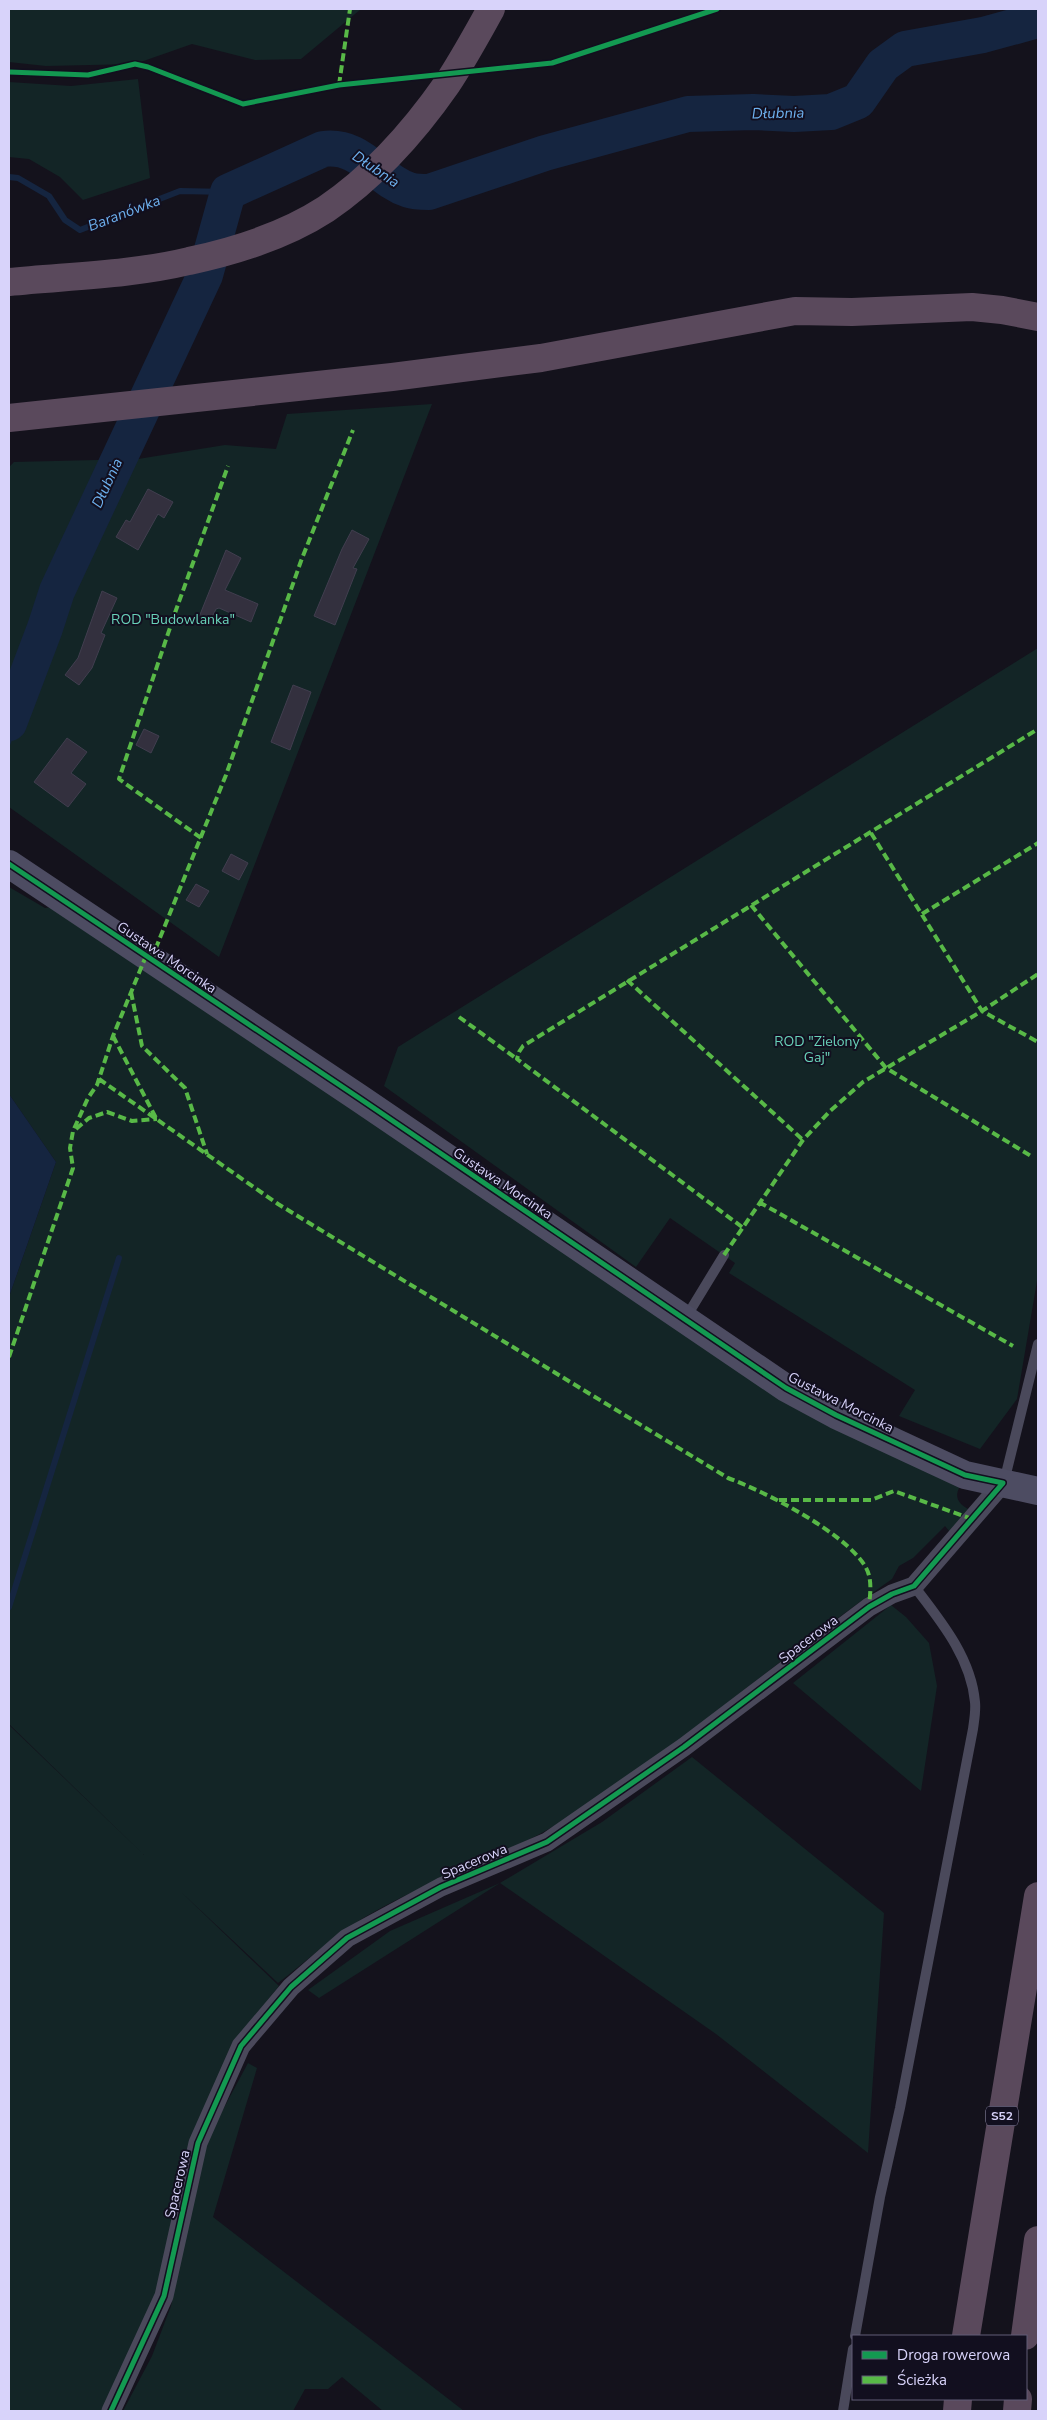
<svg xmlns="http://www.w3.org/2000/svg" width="1047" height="2420" viewBox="0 0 1047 2420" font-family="'Nunito Sans',sans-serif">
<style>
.green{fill:#132526}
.water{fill:#152540}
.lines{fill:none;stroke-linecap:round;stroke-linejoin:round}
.stream{stroke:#152540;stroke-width:6}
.river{stroke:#152540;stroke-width:36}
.building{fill:#33303e;stroke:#413e4f}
.lane{stroke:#4a495b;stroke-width:10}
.street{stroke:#4a495b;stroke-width:19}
.secondary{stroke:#4d4c62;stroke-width:28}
.highway{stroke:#5a495c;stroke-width:28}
.quiet{stroke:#58b947;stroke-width:4;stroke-dasharray:8 4;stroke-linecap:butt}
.cycleway-casing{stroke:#120f1f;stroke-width:8}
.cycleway{stroke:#139951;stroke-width:5}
.labels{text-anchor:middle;stroke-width:4;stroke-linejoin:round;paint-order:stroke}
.shield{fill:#120f1f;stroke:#9d98b8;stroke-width:1}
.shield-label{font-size:12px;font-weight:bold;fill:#d8d3fa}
.park-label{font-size:14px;fill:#68d1b8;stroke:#120f1f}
.street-label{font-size:14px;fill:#d8d3fa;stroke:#120f1f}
.water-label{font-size:15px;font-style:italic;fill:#6db0ee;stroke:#120f1f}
</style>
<rect width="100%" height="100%" fill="#14121c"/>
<path class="green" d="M 9,9 L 361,9 L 301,59 L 255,60 L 192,44 L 135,64 L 46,66 L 9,62 Z
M 138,79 L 150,178 L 83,200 L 60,177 L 29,159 L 9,157 L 9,82 L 71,86 Z
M 432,404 L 219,957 L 9,807 L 9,467 L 14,462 L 138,459 L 225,445 L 276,449 L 287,414 Z
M 1038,648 L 1038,1275 L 1017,1399 L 980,1449 L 899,1416 L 915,1390 L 729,1273 L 735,1263 L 670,1218 L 636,1267 L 384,1086 L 398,1047 Z
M 9,887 L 45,908 L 54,907 L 960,1486 C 954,1497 958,1503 968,1509 L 950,1532 L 945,1526 L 913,1558 L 899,1566 L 892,1579 C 781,1656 680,1747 566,1819 C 503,1858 429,1879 365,1917 C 333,1936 307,1961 278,1983 L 180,1891 L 279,1986 L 235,2040 L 157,2296 L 105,2411 L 9,2411 L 9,1725 L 144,1855 L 9,1724 L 9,1297 L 56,1162 L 9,1094 Z
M 891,1605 L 906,1617 L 929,1643 L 937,1686 L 921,1791 L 793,1683 Z
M 692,1757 L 884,1913 L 868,2153 L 716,2034 L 500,1883 L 319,1998 L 308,1990 L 390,1931 L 500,1883 L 602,1822 Z
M 248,2063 L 257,2068 L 213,2217 L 464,2411 L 383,2411 L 342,2377 L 328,2389 L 305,2389 L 293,2411 L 123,2411 L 152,2356 L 171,2306 L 204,2145 Z"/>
<path class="water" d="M 57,591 L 51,634 L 9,748 L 9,705 L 41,620 Z
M 9,1094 L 56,1162 L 9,1297 Z"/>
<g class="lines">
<path class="stream" d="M 9,177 L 18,178 L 49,196 L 65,220 L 80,230 L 180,191 L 228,192
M 9,1607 L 119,1258"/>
<path class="river" d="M 9,723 L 45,628 L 57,591 L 205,275 L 228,192 L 323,149 C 362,144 376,179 409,190 C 415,192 422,192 429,192 L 545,153 L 688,114 L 753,112 L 794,114 L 831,112 L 858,101 L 883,65 L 905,49 L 983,35 L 1038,20"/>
</g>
<path class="building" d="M 148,489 L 173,502 L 164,518 L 158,514 L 138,550 L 116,537 L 126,520 L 130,522 Z
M 352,530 L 369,539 L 353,568 L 357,569 L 335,625 L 314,616 L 342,549 Z
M 226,550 L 241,558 L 225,590 L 258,604 L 251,622 L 219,608 L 216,609 L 210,621 L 199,617 Z
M 102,591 L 117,598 L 101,633 L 105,635 L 92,668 L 79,685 L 65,675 L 78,658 Z
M 293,685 L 311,692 L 290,750 L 271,742 Z
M 144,729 L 159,736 L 151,753 L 136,745 Z
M 67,738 L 87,752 L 71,773 L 86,784 L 68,807 L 34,782 Z
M 231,854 L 248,863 L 239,880 L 222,871 Z
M 196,884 L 209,891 L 199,907 L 186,900 Z"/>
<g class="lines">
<path class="lane" d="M 685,1319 L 724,1255
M 1004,1482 L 1038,1344
M 855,2336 L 880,2197 L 900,2108 L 973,1729 C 974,1721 976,1711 975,1702 C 971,1657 940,1620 914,1586
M 843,2411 L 853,2349"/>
<path class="street" d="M 111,2411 L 164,2296 L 198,2143 L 241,2046 L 291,1987 L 347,1938 L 441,1887 L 547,1842 L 684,1747 L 869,1607 L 892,1594 L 914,1586 L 1003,1483"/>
<path class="secondary" d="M 9,864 L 359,1098 L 786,1388 L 836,1415 L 965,1475 L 1038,1491"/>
<path class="highway" d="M 9,282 C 68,276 131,275 189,261 C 236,251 286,235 326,209 C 373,177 415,130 447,84 C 463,60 477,34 491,9
M 9,418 L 392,377 L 541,358 L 795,311 L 852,312 L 972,307 L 1002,310 L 1038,317
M 966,2336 L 1038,1896
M 1025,2336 L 1038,2240
M 957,2411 L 958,2399
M 1017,2411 L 1018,2399"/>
<path class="quiet" d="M 339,85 L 350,9
M 871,833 L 982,1011 L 1038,1042
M 201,838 L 119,779 L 176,610 L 228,466
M 751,905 L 886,1068 L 1031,1156
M 922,914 L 1038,843
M 151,960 L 226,775 L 301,561 L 353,430
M 627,980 L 803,1140
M 131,992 L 142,1046 L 185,1088 L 207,1154
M 459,1017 L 517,1059
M 113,1036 L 156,1118
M 99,1079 L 278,1204 L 728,1478 C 766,1492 844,1532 865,1566 C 873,1579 870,1594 869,1607
M 76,1129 L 89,1118 L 107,1112 L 132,1121 L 157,1119
M 759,1202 L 1013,1346
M 742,1227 L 517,1059 L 519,1052 L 523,1046 L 1038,729
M 724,1255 L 803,1140 L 830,1111 L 863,1082 L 982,1011 L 1038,974
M 9,1357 L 73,1168 L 70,1148 L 73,1131 L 88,1098 L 97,1085 L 113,1036 L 146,956
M 779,1500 L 871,1500 L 894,1491 L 972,1519"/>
<g class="cycleway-casing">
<path id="cycleway" d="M 9,72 L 88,75 L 135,64 L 148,67 L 243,104 L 339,85 L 552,63 L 717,9
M 9,864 L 359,1098 L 786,1388 L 836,1415 L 965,1475 L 1003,1483 L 914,1586 L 892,1594 L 869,1607 L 684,1747 L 547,1842 L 441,1887 L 347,1938 L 291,1987 L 241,2046 L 198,2143 L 164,2296 L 111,2411"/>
</g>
<use href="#cycleway" class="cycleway"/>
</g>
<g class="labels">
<rect class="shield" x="986" y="2106.5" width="32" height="19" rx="4"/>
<g class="shield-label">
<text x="1002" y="2120">S52</text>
</g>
<g class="park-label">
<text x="173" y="624">ROD "Budowlanka"</text>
<text x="817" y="1046">ROD "Zielony<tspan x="817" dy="16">Gaj"</tspan></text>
</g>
<g class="street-label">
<text transform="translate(167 957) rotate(34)" y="5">Gustawa Morcinka</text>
<text transform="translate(503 1183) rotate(34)" y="5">Gustawa Morcinka</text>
<text transform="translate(841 1402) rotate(27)" y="5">Gustawa Morcinka</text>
<text transform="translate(808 1639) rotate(-37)" y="5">Spacerowa</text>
<text transform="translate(474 1861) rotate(-23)" y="5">Spacerowa</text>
<text transform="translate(177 2184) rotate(-77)" y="5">Spacerowa</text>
</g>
<g class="water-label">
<text transform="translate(778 113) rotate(-1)" y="5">Dłubnia</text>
<text transform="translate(376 169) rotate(34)" y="5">Dłubnia</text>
<text transform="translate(124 213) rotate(-21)" y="5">Baranówka</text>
<text transform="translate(107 483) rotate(-65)" y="5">Dłubnia</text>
</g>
</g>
<rect width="1047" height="2420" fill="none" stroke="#d8d3fa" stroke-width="20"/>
<rect x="852" y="2335" width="175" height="65" fill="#120f1f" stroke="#615d77"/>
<rect x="862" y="2351" width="25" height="8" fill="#139951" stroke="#615d77"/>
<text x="897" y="2360" font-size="15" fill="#d8d3fa">Droga rowerowa</text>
<rect x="862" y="2376" width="25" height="8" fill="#58b947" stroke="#615d77"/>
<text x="897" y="2385" font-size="15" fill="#d8d3fa">Ścieżka</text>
</svg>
